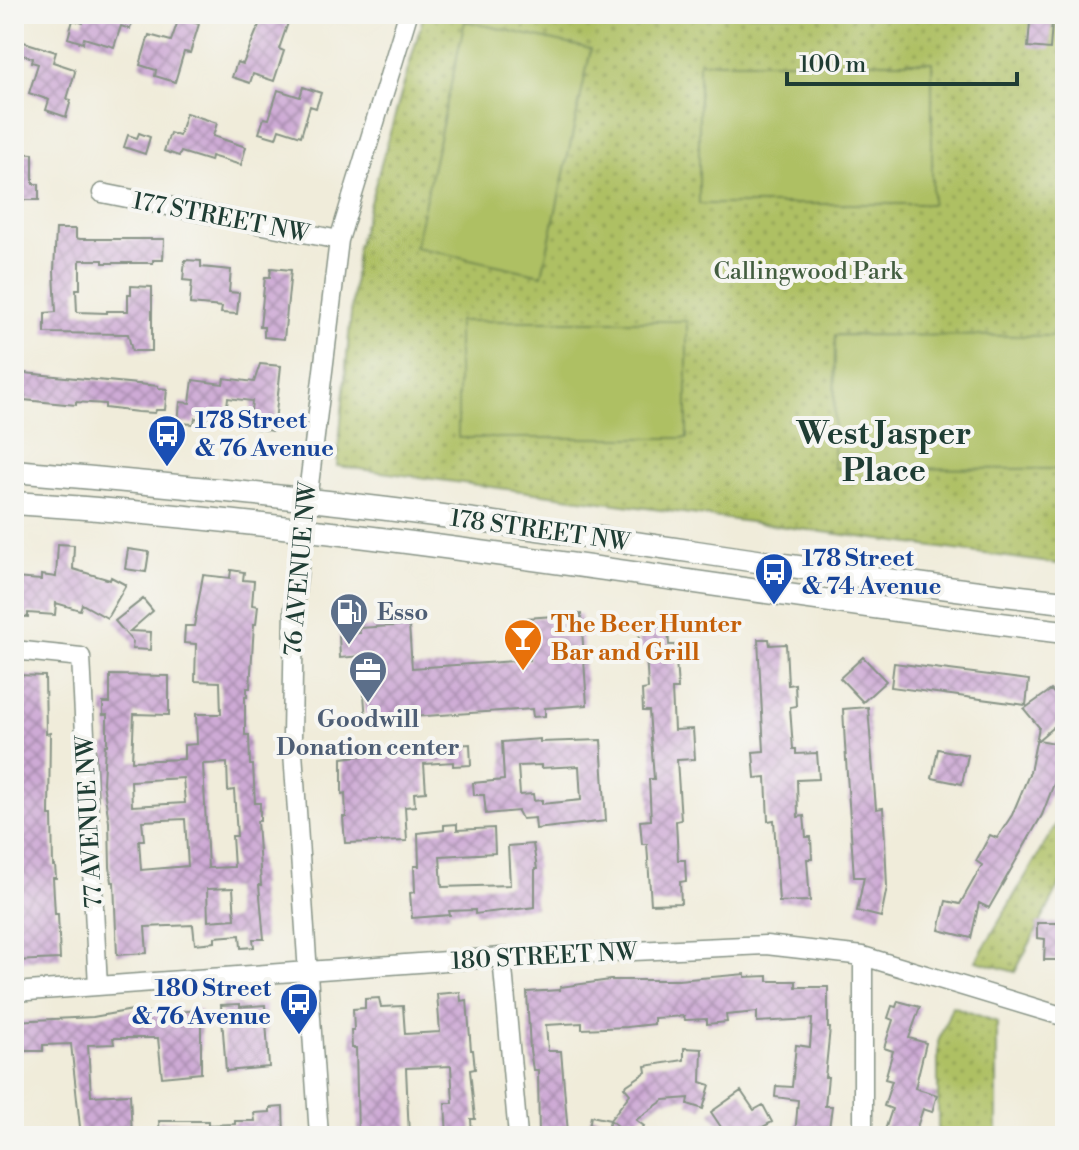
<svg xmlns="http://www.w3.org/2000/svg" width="1079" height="1150" viewBox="0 0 1079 1150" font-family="'Libre Bodoni',serif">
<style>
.park{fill:url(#park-dots);stroke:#667e4c;stroke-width:2}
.pitch{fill:#aec064;stroke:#667e4c;stroke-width:2}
.building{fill:url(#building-cross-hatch);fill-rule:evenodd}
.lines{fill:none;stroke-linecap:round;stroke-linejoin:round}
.minor-casing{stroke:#889487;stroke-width:21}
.major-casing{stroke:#889487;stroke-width:25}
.minor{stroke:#fff;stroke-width:18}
.major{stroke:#fff;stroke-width:22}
.labels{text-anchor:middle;stroke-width:8;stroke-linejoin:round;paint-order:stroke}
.street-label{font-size:24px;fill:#1f3d34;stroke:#f6f6f2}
.park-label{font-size:24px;fill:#435e40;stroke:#f6f6f2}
.transit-label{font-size:24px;font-weight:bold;fill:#164399;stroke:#f6f6f2;text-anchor:start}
.service-label{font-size:24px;font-weight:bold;fill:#4e5e75;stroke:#f6f6f2;text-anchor:start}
.food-label{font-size:24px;font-weight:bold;fill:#c56008;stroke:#f6f6f2;text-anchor:start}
.district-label{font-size:32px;font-weight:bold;fill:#1f3d34;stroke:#f6f6f2}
</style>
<defs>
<pattern id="park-dots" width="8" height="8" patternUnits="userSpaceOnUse" patternTransform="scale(2)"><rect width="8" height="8" fill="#aec064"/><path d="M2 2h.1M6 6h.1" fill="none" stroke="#8d9d53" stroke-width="1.8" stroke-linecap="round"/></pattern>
<pattern id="building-cross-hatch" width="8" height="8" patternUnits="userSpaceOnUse" patternTransform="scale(2)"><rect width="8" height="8" fill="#ceaad5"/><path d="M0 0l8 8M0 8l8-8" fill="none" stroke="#a78cae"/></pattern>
</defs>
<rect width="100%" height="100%" fill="#f6f6f2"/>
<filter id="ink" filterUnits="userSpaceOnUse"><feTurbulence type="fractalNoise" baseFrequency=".0125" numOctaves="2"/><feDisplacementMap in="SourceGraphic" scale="16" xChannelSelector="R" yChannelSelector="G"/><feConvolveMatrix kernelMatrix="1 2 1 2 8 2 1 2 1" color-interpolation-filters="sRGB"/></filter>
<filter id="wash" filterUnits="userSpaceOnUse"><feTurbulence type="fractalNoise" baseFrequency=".006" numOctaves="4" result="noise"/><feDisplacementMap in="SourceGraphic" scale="32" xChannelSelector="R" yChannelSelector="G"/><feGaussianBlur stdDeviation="1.8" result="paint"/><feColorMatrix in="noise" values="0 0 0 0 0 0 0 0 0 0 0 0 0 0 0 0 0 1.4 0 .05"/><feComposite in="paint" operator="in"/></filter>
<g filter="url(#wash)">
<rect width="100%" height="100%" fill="#f0ecda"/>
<path class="park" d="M 424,14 L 1065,14 L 1065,565 L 337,466 L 357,248 Z
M 1065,809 L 1065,875 L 1015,972 L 976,961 Z
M 952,1006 L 997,1022 L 997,1136 L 938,1136 L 938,1042 Z"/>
<path class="pitch" d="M 465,21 L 591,49 L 542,275 L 415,247 Z
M 699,62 L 932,62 L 932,204 L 699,204 Z
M 458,321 L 687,321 L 687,438 L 458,438 Z
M 835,335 L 1065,336 L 1065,469 L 834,468 Z"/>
<g id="blocks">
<path class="building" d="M 85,14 L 135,14 L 130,29 L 121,26 L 114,47 L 84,38 L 83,43 L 68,38 L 73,20 L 83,23 Z
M 270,14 L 291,14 L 279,49 L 284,51 L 274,81 L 253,74 L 250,83 L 232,77 L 237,62 L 243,64 L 261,20 L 267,23 Z
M 179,18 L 199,24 L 190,53 L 184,52 L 175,82 L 155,76 L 156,70 L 140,65 L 149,35 L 171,41 Z
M 1030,22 L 1052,23 L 1050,49 L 1028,47 Z
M 14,39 L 56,52 L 53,62 L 74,69 L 75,72 L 67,99 L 71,100 L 66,117 L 46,110 L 49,100 L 29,93 L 38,64 L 32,62 L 33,58 L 14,52 Z
M 303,87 L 321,93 L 316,108 L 310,106 L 301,136 L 279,129 L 276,138 L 259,133 L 264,118 L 269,119 L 278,90 L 300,97 Z
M 186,113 L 217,123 L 213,136 L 246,147 L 241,165 L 211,156 L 210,161 L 181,152 L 179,156 L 164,151 L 170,133 L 179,136 Z
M 139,133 L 150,137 L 145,154 L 124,147 L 128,135 L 137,138 Z
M 14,153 L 33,154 L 33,184 L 39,184 L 39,200 L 19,200 L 19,190 L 14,190 Z
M 56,229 L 76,229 L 76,238 L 80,239 L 164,239 L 163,260 L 153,260 L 153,263 L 103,263 L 103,260 L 80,260 L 80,289 L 76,289 L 77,312 L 107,313 L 107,311 L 128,311 L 128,294 L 131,294 L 131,286 L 152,287 L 152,351 L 132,351 L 128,334 L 45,333 L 45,313 L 56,312 L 54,271 Z
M 185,260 L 201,261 L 201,267 L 231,270 L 229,292 L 239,293 L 237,314 L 221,313 L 222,307 L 190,304 L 192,281 L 183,280 Z
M 271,268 L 291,270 L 284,339 L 264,337 L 264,327 L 260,327 L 265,277 L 270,277 Z
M 260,364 L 281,366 L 274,431 L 253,428 L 254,420 L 250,420 L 252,401 L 228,398 L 225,421 L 195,418 L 194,424 L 178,423 L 180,402 L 190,403 L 193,380 L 223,384 L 224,378 L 254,382 Z
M 14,372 L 158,386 L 158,388 L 167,389 L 165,410 L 156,410 L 155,413 L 138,412 L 105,408 L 105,404 L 76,402 L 76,405 L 24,400 L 25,396 L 14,395 Z
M 58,544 L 74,545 L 73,569 L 110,580 L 111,577 L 126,585 L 107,618 L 82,604 L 80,610 L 56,603 L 55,615 L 28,613 L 28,617 L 14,616 L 14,578 L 41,580 L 41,575 L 56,577 Z
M 128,549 L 149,552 L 146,572 L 125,569 Z
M 231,570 L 244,572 L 243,580 L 254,581 L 252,605 L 258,606 L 256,624 L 254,624 L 250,688 L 247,688 L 247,697 L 245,697 L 245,735 L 249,735 L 250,765 L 253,765 L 255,803 L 260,803 L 260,821 L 257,821 L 261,885 L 259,885 L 264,939 L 253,939 L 254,947 L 241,948 L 240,935 L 215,937 L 215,942 L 195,944 L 193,925 L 145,927 L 147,953 L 117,955 L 114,882 L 112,882 L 110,867 L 109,822 L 103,783 L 105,745 L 107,745 L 107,715 L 103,715 L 103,703 L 110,703 L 110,675 L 169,676 L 169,715 L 134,714 L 132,761 L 184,759 L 184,745 L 197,744 L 196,714 L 221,714 L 220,682 L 195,681 L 196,644 L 184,643 L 185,626 L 194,626 L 203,575 L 230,578 ZM 227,763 L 228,791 L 234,790 L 237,836 L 232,836 L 234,867 L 208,868 L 203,764 ZM 183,778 L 185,803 L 132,806 L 131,781 ZM 185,819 L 188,866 L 141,870 L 139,840 L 144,840 L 142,821 ZM 233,888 L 235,919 L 208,921 L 207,889 Z
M 143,599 L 153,611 L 130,631 L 151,632 L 150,650 L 132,649 L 133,642 L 115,621 Z
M 581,614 L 587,705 L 545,708 L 545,716 L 533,717 L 532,709 L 366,720 L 361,656 L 340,658 L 339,634 L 360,633 L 359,628 L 409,625 L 412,668 L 530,660 L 527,618 Z
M 668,626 L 669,645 L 675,645 L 678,689 L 672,689 L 674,730 L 693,729 L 695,759 L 677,760 L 681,820 L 676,821 L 678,860 L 685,860 L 686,881 L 680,882 L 681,903 L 651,904 L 647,844 L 642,844 L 640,821 L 651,820 L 649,779 L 654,779 L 649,711 L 643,711 L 642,690 L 648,689 L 646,650 L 640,650 L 638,628 Z
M 758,639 L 769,639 L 770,645 L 786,644 L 788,685 L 795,684 L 796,706 L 790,707 L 793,749 L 796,749 L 796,754 L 817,753 L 819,779 L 797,780 L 798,817 L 804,816 L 806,837 L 811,837 L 812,859 L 807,859 L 810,901 L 779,902 L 774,820 L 768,821 L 766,777 L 755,778 L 753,752 L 764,751 Z
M 863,657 L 886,681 L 863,702 L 840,678 Z
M 894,663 L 1029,680 L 1026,705 L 891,687 Z
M 15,675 L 45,676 L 46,734 L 50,733 L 49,816 L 52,816 L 53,866 L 55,866 L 56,878 L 53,878 L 55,914 L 58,914 L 60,959 L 14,961 Z
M 1051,690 L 1065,706 L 1065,717 L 1038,740 L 1061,744 L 1055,781 L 1042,815 L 989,908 L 979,903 L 971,938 L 939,930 L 946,901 L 960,904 L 982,865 L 976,861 L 990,835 L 997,838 L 1012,815 L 1030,772 L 1039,727 L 1024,709 Z
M 868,707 L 876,809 L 883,808 L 885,841 L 887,887 L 881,917 L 857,911 L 864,877 L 854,877 L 845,745 L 843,709 Z
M 540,739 L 540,742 L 601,740 L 606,821 L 536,829 L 535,818 L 522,819 L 518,811 L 486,814 L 484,795 L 474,795 L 473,783 L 504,780 L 502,742 ZM 541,765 L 541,768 L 579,766 L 581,800 L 542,804 L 542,800 L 534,801 L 533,794 L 520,795 L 518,766 Z
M 470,744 L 471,765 L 453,766 L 453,762 L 424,764 L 426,792 L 414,793 L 415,806 L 405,807 L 407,841 L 345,843 L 343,817 L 346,817 L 345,793 L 342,794 L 342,758 L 376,754 L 376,750 Z
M 938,749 L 968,755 L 962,784 L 932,778 Z
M 457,824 L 457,830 L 494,828 L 495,853 L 440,856 L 442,887 L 510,885 L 508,846 L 533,844 L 537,869 L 535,869 L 535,907 L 475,914 L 475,910 L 449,911 L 450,915 L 412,918 L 410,893 L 415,892 L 414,866 L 419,866 L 418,833 L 444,830 L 444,825 Z
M 1037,923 L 1065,923 L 1065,953 L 1062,953 L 1062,960 L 1044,960 L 1045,939 L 1037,938 Z
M 745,974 L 745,977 L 768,976 L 768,981 L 796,981 L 796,987 L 828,987 L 828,1028 L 830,1028 L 825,1077 L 828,1077 L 825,1106 L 832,1106 L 828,1136 L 795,1136 L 798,1100 L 775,1097 L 776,1086 L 792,1087 L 796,1045 L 810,1047 L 812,1019 L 757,1022 L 757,1012 L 726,1015 L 727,1022 L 707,1024 L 707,1019 L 685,1020 L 684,1016 L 654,1018 L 654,1024 L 627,1027 L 582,1029 L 582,1023 L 546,1025 L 548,1051 L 561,1051 L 568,1133 L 564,1134 L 564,1136 L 539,1136 L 538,1070 L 533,1070 L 530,1050 L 527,992 L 560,990 L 560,987 L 610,980 L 678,980 Z
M 460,992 L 461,1001 L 467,1000 L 471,1050 L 473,1050 L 475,1069 L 470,1070 L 475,1119 L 471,1119 L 472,1136 L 447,1136 L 445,1103 L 453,1103 L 451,1066 L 406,1068 L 409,1136 L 358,1136 L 356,1048 L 352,1048 L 351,1030 L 354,1030 L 353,1009 L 365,1008 L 365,999 L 379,998 L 381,1007 L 403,1006 L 405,1034 L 440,1032 L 437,994 Z
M 898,1001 L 920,1007 L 909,1038 L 926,1043 L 915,1088 L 937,1095 L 932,1112 L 923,1109 L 914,1136 L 883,1136 L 892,1109 L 884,1106 L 892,1081 L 885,1079 L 893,1051 L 884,1048 L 893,1020 L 888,1018 L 892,1006 L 896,1007 Z
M 240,1004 L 240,1007 L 265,1005 L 269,1067 L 226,1071 L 221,1005 Z
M 133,1010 L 134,1013 L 148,1012 L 148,1014 L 201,1010 L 201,1073 L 162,1077 L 158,1038 L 113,1038 L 114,1044 L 88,1045 L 91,1096 L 130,1094 L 132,1136 L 81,1136 L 71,1044 L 43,1045 L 43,1051 L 14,1051 L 14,1021 L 93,1017 Z
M 684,1048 L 702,1049 L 701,1082 L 710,1085 L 703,1109 L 688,1104 L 689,1098 L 664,1100 L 636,1120 L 644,1126 L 637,1136 L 631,1136 L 610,1120 L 630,1094 L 624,1087 L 646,1072 L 645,1066 L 684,1060 Z
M 741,1091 L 754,1110 L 763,1105 L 772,1122 L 759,1129 L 759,1136 L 721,1136 L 721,1127 L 711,1112 Z
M 283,1107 L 284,1136 L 160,1136 L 159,1121 L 208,1121 L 208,1125 L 235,1124 L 235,1121 L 255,1121 L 254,1113 L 270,1112 L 270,1108 Z
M 591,1116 L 610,1120 L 606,1136 L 588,1133 Z"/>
</g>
</g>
<g filter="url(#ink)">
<use href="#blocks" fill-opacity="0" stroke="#889487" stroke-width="2"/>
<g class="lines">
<g class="minor-casing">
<path id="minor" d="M 102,193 L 339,240
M 14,650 L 81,657 L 98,986
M 863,956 L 863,1136
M 502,957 L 518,1136
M 14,992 L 502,957 L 766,945 L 863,956 L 1065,1017
M 319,1136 L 292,737 L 294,608 L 339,240 L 408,14"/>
</g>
<g class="major-casing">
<path id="major" d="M 14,471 C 155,483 295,497 435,515 C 646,542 854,579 1065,602
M 14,503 C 367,525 714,590 1065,632"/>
</g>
<use href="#minor" class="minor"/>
<use href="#major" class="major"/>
</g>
</g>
<defs>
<g id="bus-pin" transform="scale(2)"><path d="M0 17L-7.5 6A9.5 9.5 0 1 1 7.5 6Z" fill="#1a4fb4" stroke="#f6f6f2"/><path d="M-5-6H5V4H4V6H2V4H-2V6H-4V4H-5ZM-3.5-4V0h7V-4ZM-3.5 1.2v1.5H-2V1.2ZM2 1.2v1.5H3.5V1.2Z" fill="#fff"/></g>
<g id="fuel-pin" transform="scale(2)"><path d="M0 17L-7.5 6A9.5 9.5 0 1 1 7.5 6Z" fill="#5c6f8a" stroke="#f6f6f2"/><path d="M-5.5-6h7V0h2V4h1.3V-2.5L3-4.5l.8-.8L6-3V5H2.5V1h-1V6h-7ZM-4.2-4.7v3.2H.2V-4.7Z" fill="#fff"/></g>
<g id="bar-pin" transform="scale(2)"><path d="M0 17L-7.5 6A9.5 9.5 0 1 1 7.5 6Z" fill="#e8710a" stroke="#f6f6f2"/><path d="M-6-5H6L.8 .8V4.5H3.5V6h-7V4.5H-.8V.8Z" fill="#fff"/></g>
<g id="office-pin" transform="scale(2)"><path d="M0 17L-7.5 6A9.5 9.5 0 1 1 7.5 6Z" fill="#5c6f8a" stroke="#f6f6f2"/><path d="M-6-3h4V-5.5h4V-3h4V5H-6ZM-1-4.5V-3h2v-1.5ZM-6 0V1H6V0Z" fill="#fff"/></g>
</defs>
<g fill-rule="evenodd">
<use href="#bus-pin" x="167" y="434"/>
<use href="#bus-pin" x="774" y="572"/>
<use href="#fuel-pin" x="349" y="612"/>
<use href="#bar-pin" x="523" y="638"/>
<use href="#office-pin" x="368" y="670"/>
<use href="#bus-pin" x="299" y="1002"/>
</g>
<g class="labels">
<g class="street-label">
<text transform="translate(221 217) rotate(11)" y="8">177 STREET NW</text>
<text transform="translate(540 530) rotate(8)" y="8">178 STREET NW</text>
<text transform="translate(300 569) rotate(-85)" y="8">76 AVENUE NW</text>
<text transform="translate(89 822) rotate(-93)" y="8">77 AVENUE NW</text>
<text transform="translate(544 956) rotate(-3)" y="8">180 STREET NW</text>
</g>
<g class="park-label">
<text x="808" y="279">Callingwood Park</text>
</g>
<g class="transit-label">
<text x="195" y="428">178 Street<tspan x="195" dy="28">&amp; 76 Avenue</tspan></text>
<text x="802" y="566">178 Street<tspan x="802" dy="28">&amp; 74 Avenue</tspan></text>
<text x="271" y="996" text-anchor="end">180 Street<tspan x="271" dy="28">&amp; 76 Avenue</tspan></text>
</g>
<g class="service-label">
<text x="377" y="620">Esso</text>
<text x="368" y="727" text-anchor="middle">Goodwill<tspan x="368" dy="28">Donation center</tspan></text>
</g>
<g class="food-label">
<text x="551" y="632">The Beer Hunter<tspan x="551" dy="28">Bar and Grill</tspan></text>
</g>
<g class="district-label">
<text x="884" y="444">West Jasper<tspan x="884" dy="37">Place</tspan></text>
</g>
</g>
<rect width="1079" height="1150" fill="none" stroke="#f6f6f2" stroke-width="48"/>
<path d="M787 72v12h230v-12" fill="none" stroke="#1f3d34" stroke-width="4"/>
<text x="799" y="72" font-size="24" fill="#1f3d34" stroke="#f6f6f2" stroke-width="6" paint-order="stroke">100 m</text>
</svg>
